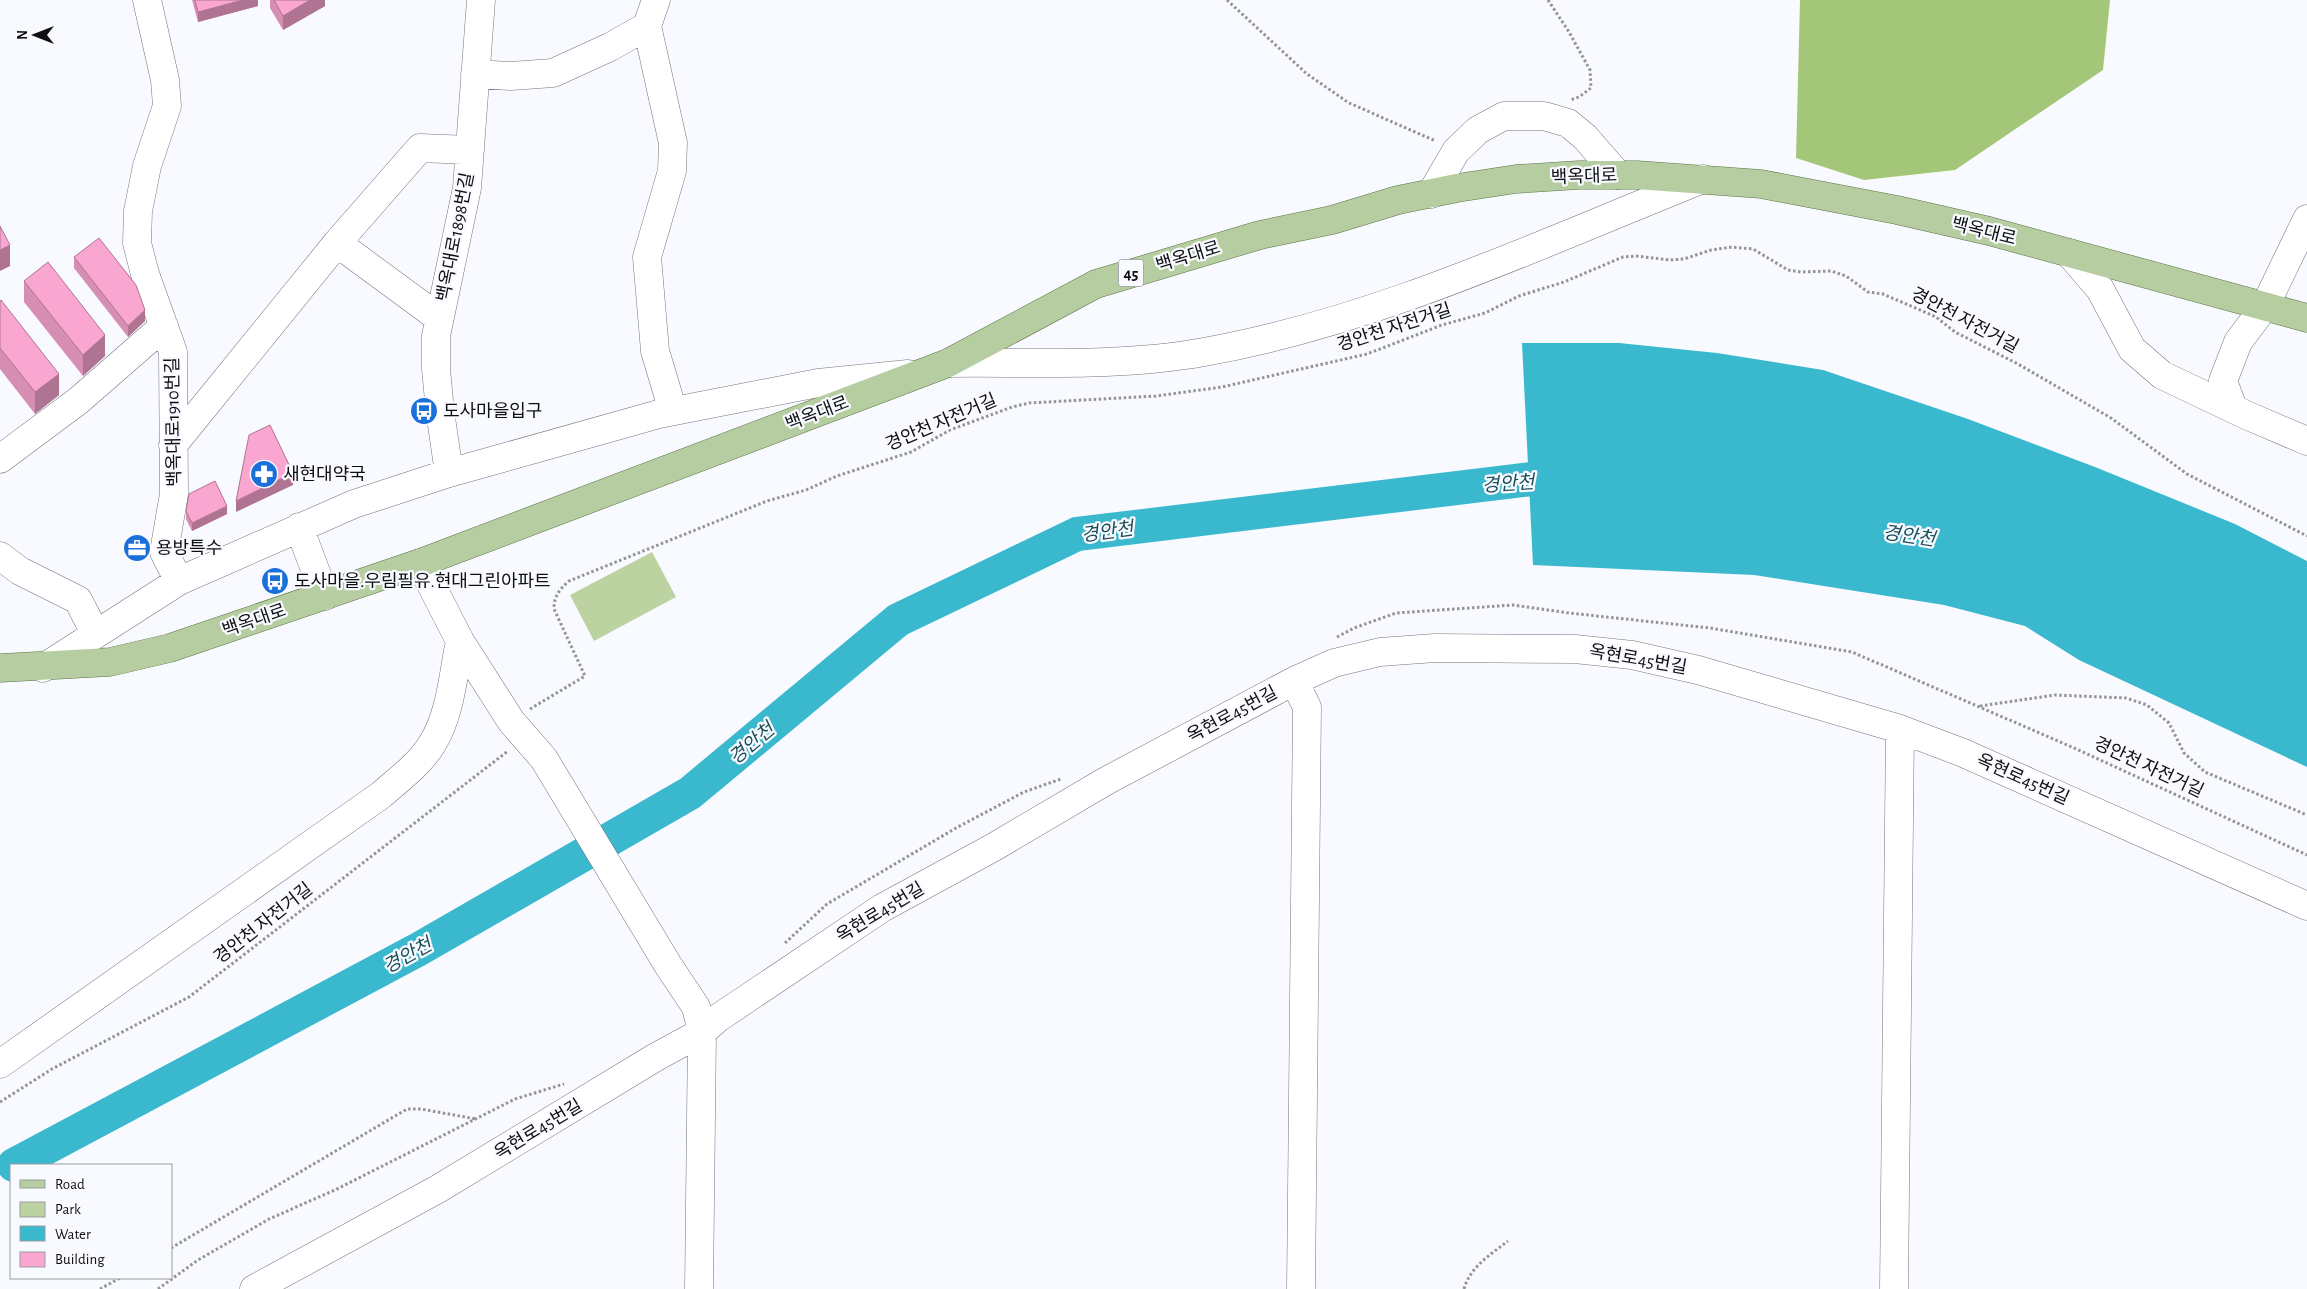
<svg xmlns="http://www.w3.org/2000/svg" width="2307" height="1289" viewBox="0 0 2307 1289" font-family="'Alegreya Sans','Noto Sans KR',sans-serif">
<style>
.green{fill:#bcd3a1}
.forest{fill:#a3c678}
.water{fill:#3ab9ce}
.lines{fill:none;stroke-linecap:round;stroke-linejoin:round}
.river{stroke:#3ab9ce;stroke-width:34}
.minor-casing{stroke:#73757b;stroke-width:29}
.major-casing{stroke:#5b7544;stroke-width:29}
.path{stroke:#939498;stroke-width:3;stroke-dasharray:2.5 2.5;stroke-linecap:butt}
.minor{stroke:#fff;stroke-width:28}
.major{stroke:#b5cda0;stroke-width:28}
.wall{fill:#d68fb3}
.shaded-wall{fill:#ae7492}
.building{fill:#f9a6d0;stroke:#ae7492}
.labels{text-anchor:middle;stroke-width:4.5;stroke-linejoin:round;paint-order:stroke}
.shield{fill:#f9faff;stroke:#545658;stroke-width:1}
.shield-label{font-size:16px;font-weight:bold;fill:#0e0f11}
.street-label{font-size:18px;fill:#0e0f11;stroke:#f9faff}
.poi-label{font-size:18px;fill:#0e0f11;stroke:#f9faff;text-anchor:start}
.water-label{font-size:19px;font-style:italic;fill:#1b4f58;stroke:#f9faff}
</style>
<rect width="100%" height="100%" fill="#f9faff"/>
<path class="green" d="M 652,552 L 676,597 L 594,641 L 570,595 Z"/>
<path class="forest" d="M 1800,0 L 2110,0 L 2103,70 L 1955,170 L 1864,180 L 1796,158 Z"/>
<path class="water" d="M 1522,343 L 1619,343 L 1717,353 L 1823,370 L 1968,419 L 2095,467 L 2235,524 L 2307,561 L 2307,767 L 2079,660 L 2025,626 L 1944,605 L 1754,575 L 1533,565 Z"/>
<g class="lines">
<path class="river" d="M 14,1165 L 419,949 L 690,793 L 898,620 L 1077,534 L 1532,479 L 1573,485"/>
<g class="minor-casing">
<path id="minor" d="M 147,0 L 165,80 L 167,106 L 147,166 L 138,211 L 137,243 L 145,274 L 173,352 L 174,494 L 164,552 L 179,581
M 656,0 L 647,26 L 673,143 L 672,171 L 647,257 L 655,351 L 673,411
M 475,74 L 511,76 L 553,73 L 610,47 L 647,26
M 1431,194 L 1456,151 L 1478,130 L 1504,116 L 1544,116 L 1568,123 L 1585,137 L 1618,175
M 337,243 L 439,318
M 2069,253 L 2100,289 L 2132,349 L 2162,375 L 2246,415 L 2307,441
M 948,363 C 1031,362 1122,367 1204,352 C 1378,321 1540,244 1703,179
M 2233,408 L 2223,381 L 2238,342 L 2265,306 L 2307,219
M 173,445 L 337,243 L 420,148 L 470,150
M 0,459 L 78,401 L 164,326
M 449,473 L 440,411 L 436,369 L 436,336 L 467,188 L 481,0
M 299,527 L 325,596
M 0,556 L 20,571 L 78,600 L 95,633
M 420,563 L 460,641 L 511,721 L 544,759 L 668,965 L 696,1007 L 702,1032 L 699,1289
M 43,668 L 179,581 L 354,504 L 449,473 L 659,414 L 818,383 L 908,374
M 1294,681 L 1307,707 L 1301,1289
M 0,1064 L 381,795 C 398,780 420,764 432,744 C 451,714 453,674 460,641
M 254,1289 L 438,1189 L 656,1057 L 702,1032 L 718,1018 L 882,908 L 994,847 L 1106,781 L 1294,681 L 1334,663 L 1380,652 L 1435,648 L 1575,649 L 1632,655 L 1698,670 L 1900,729 L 1961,752 L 2307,906
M 1894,1289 L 1900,729"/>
</g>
<g class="major-casing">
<path id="major" d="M 0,668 L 110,662 L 170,648 L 420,563 L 948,363 L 1096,284 L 1260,235 L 1332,220 L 1398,200 L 1457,188 L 1516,179 L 1579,175 L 1637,175 L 1761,184 L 1897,210 L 1989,231 L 2307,318"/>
</g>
<path class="path" d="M 1227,0 L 1307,74 L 1349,103 L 1436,141
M 1548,0 L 1569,32 L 1590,70 L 1591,88 L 1579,97 L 1570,100
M 1337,637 L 1354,628 L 1396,613 L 1513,605 L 1569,613 L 1710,628 L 1852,652 L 2072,747 L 2307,855
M 1980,706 L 2055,695 L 2126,698 L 2147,705 L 2169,723 L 2184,753 L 2205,772 L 2307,815
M 530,709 L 585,676 L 554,609 C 554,596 559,590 569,581 L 767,501 L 806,490 L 837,476 L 911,452 L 950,430 L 1012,407 L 1029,403 L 1156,396 L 1222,387 L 1367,354 L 1442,325 L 1485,313 L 1519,296 L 1564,282 L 1623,257 L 1636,256 L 1670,260 L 1684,259 L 1711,250 L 1732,247 L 1753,249 L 1788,270 L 1801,272 L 1831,271 L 1846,276 L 1868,292 L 1883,294 L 1936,317 L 1955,332 L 2018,364 L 2111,418 L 2187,474 L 2307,536
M 785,943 L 827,904 L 956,828 L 1024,792 L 1061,779
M 0,1102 L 52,1069 L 189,997 L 508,751
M 171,1248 L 407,1109 L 421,1109 L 476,1119
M 100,1289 L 120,1278
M 158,1289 L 198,1260 L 269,1219 L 335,1190 L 515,1099 L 564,1084
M 1464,1289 C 1470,1267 1490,1255 1508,1241"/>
<use href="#minor" class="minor"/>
<use href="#major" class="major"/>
</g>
<path class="wall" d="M 192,0 L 258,0 L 258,6 L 198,22 Z
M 270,0 L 325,0 L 325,6 L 283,30 L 270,8 Z
M 74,257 L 145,321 L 128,337 L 74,268 Z
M 24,281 L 105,356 L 83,376 L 24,302 Z
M 0,301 L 59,395 L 35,414 L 0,369 Z
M 186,511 L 227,514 L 192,531 L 186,519 Z"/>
<path class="shaded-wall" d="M 243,0 L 258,0 L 258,6 L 198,22 L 198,12 Z
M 310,0 L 325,0 L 325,6 L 283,30 L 283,16 Z
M 10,245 L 10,266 L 0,271 L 0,250 Z
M 145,310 L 145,321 L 128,337 L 128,326 Z
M 105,335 L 105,356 L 83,376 L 83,355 Z
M 59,374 L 59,395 L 35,414 L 35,392 Z
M 293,473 L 293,485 L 236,512 L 236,501 Z
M 227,506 L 227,514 L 192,531 L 192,523 Z"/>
<path class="building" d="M 195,0 L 243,0 L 198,12 Z
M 274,0 L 310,0 L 283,16 Z
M 0,226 L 10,245 L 0,250 Z
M 99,238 L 136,285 L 145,310 L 128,326 L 74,257 Z
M 48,262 L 105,335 L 83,355 L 24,281 Z
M 1,300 L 59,374 L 35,392 L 0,348 L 0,301 Z
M 270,425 L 293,473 L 236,501 L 249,435 Z
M 215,481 L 227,506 L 192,523 L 186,511 L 189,494 Z"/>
<defs>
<g id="bus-disc" transform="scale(1.4375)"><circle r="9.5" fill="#1a6fd9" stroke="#f9faff"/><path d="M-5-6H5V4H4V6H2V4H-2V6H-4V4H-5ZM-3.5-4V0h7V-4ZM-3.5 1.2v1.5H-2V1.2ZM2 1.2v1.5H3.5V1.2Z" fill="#fff"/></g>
<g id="pharmacy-disc" transform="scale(1.4375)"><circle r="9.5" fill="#1a6fd9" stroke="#f9faff"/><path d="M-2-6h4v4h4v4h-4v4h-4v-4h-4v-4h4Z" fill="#fff"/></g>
<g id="office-disc" transform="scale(1.4375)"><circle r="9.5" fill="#1a6fd9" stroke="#f9faff"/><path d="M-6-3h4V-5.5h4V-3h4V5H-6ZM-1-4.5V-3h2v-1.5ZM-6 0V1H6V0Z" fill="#fff"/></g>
</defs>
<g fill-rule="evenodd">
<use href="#bus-disc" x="424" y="411"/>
<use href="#pharmacy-disc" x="264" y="474"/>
<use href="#office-disc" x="137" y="548"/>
<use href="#bus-disc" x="275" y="581"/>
</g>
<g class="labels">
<rect class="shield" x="1118.5" y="259.5" width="25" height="27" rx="4"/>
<g class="shield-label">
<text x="1131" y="279">45</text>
</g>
<g class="street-label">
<text transform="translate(1584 176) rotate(-2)" y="6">백옥대로</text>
<text transform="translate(1984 231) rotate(14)" y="6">백옥대로</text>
<text transform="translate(455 237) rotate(-79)" y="6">백옥대로1898번길</text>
<text transform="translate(1188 256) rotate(-17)" y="6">백옥대로</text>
<text transform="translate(1965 320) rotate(28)" y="6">경안천 자전거길</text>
<text transform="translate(1394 327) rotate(-18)" y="6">경안천 자전거길</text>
<text transform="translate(817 413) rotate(-21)" y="6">백옥대로</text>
<text transform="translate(173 422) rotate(-91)" y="6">백옥대로1910번길</text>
<text transform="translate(941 422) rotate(-23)" y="6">경안천 자전거길</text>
<text transform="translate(254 620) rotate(-19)" y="6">백옥대로</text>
<text transform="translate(1638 659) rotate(10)" y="6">옥현로45번길</text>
<text transform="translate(1232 714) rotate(-28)" y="6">옥현로45번길</text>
<text transform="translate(2149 767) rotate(25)" y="6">경안천 자전거길</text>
<text transform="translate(2023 779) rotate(24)" y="6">옥현로45번길</text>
<text transform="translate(880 912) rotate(-31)" y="6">옥현로45번길</text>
<text transform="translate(263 923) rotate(-38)" y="6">경안천 자전거길</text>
<text transform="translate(538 1129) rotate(-31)" y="6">옥현로45번길</text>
</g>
<g class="poi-label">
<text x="443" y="417">도사마을입구</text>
<text x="283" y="480">새현대약국</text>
<text x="156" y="554">용방특수</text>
<text x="294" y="587">도사마을.우림필유.현대그린아파트</text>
</g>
<g class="water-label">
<text transform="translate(1508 483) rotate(-4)" y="7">경안천</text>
<text transform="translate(1107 531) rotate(-8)" y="7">경안천</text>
<text transform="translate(1909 535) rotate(8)" y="7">경안천</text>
<text transform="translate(751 743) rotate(-40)" y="7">경안천</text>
<text transform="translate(407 955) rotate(-29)" y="7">경안천</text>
</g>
</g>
<rect x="10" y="1164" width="162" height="115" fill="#f9faff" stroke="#9b9ca0"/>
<rect x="20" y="1180" width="25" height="8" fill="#b5cda0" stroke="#9b9ca0"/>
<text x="55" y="1189" font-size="15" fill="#0e0f11">Road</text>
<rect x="20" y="1202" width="25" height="15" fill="#bcd3a1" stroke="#9b9ca0"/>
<text x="55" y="1214" font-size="15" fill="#0e0f11">Park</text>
<rect x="20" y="1226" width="25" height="15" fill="#3ab9ce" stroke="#9b9ca0"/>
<text x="55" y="1239" font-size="15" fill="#0e0f11">Water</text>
<rect x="20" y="1252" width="25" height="15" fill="#f9a6d0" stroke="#9b9ca0"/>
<text x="55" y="1264" font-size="15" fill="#0e0f11">Building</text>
<g transform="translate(35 35) rotate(270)" stroke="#f9faff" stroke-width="4" paint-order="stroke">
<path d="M0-4L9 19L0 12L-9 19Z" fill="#0e0f11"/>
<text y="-8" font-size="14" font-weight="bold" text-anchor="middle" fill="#0e0f11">N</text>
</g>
</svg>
